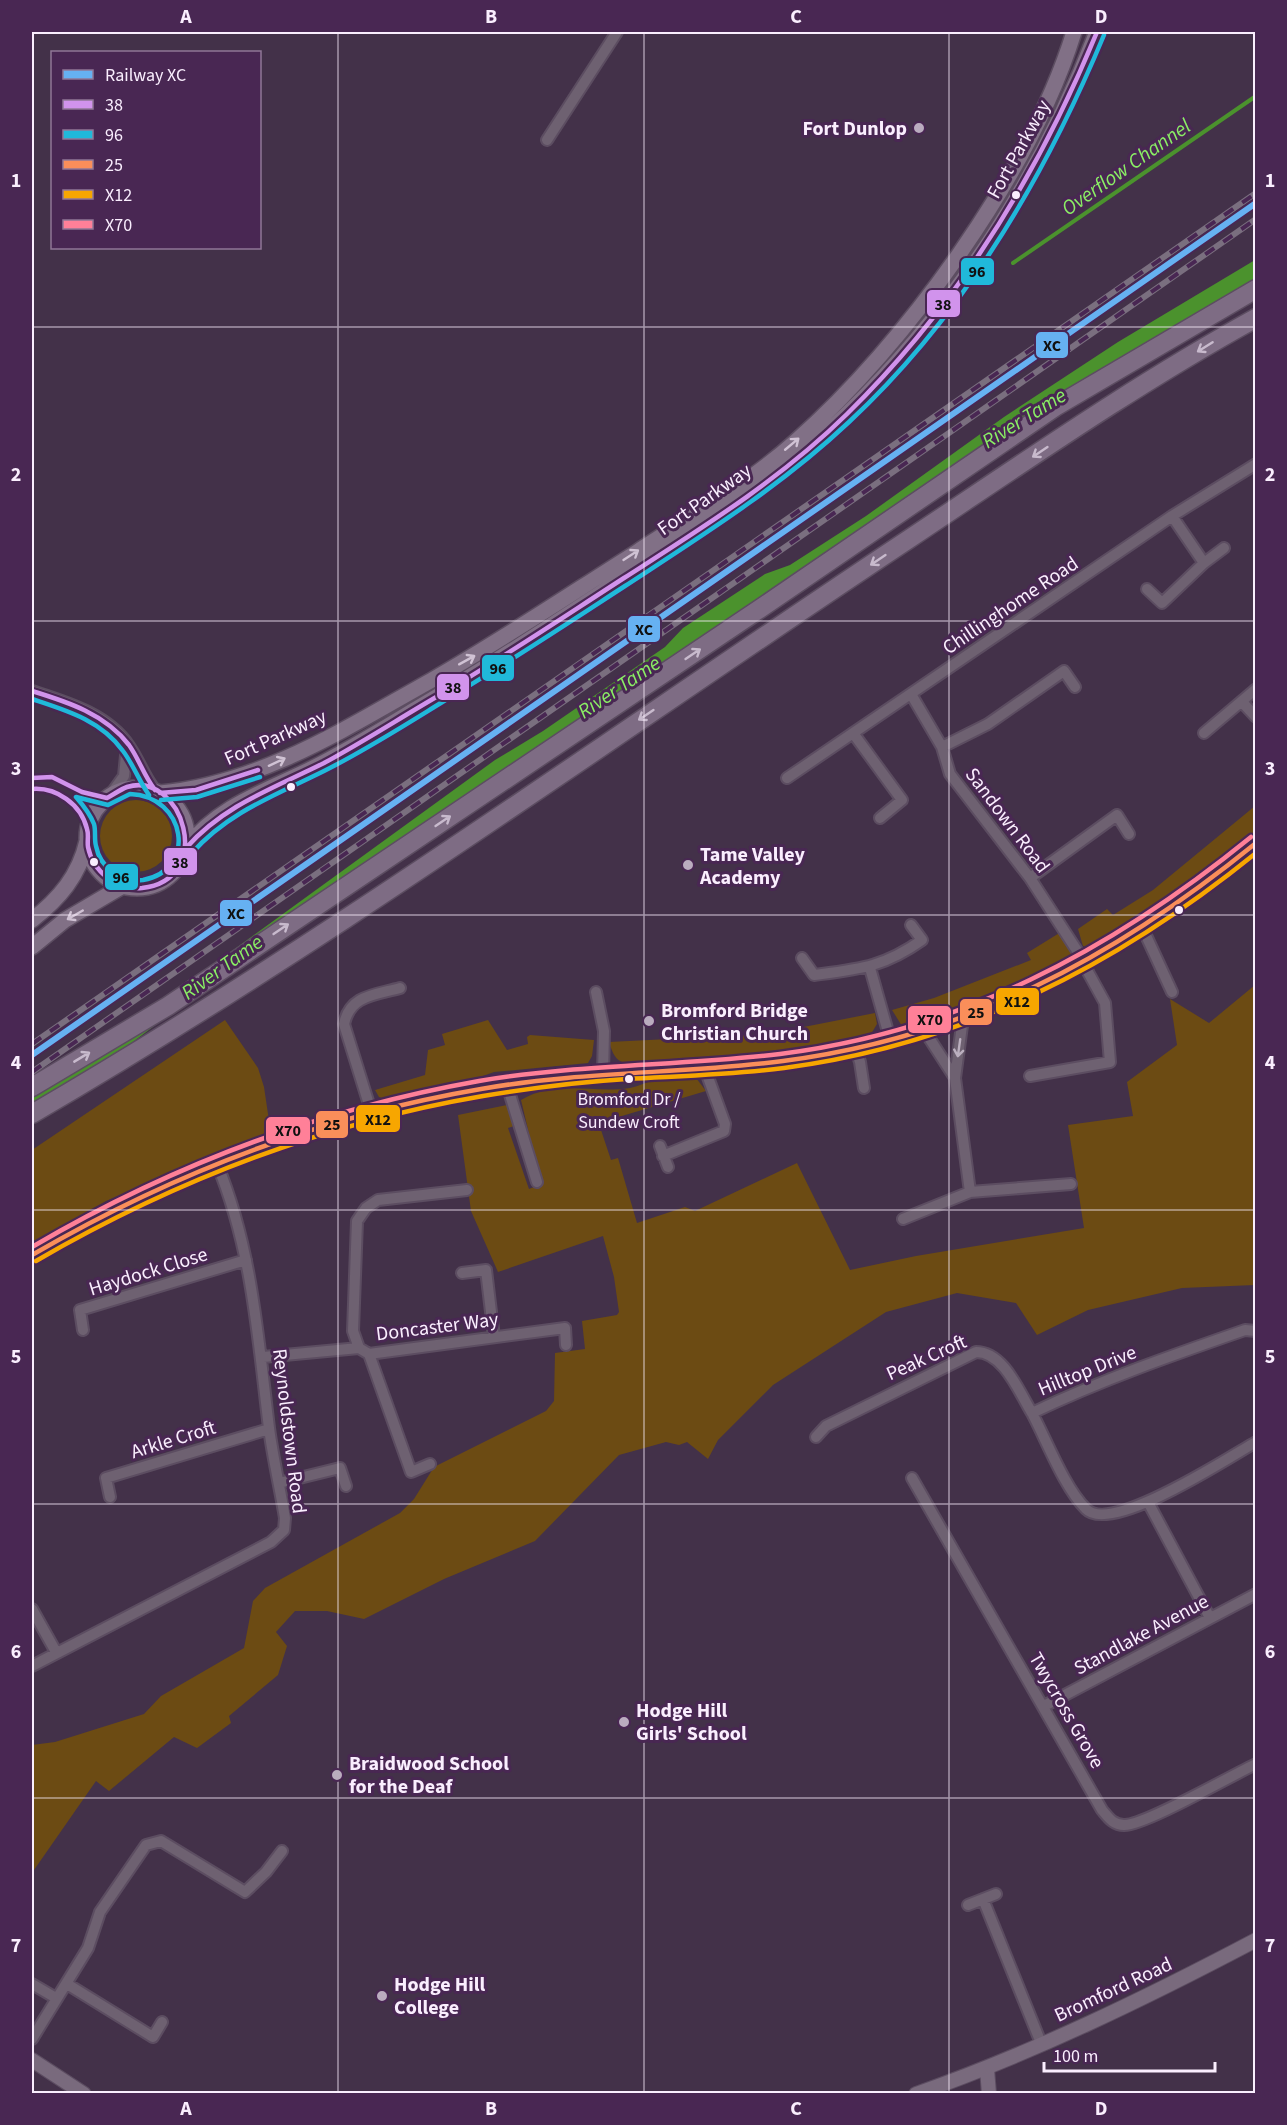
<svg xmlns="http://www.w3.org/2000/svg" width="1287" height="2125" viewBox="0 0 1287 2125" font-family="'Source Sans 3',sans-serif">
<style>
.green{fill:#6c4b13}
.water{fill:#4b922d}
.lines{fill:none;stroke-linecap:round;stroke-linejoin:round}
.stream{stroke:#4b922d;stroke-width:4}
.street-casing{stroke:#5c4d61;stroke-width:14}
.secondary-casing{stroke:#5c4d61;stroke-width:16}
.primary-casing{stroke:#5c4d61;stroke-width:18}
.highway-casing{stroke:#5c4d61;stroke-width:21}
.street{stroke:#6e6171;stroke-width:10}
.secondary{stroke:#796a7d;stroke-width:14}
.primary{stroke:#817086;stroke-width:15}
.highway{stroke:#7e6c84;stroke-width:18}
.rail-casing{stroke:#7a6f7f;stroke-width:6}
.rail{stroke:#492753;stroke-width:4;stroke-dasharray:11;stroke-linecap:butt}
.bus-1-casing{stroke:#492753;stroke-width:9}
.bus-2-casing{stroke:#492753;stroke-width:9}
.bus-3-casing{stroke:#492753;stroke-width:9}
.bus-4-casing{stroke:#492753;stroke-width:9}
.bus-5-casing{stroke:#492753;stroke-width:9}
.bus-1{stroke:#d193ec;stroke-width:4.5}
.bus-2{stroke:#20b9da;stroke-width:4.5}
.bus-3{stroke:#fa8e5a;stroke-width:4.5}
.bus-4{stroke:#f7a600;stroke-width:4.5}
.bus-5{stroke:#ff8098;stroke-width:4.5}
.rail-1-casing{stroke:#492753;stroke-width:10}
.rail-1{stroke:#66b1f2;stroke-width:6}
.oneway{stroke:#c8bacd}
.oneway2{stroke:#d0c2d4}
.oneway3{stroke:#bbafbf}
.grid{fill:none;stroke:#faeefe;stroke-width:1.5;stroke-opacity:0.55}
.poi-dot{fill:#baacbf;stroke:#492753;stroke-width:2}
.bus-dot{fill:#faeefe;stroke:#492753;stroke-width:2}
.labels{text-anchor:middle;stroke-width:6;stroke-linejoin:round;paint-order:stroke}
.bus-label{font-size:18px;fill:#faeefe;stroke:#492753}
.poi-label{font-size:20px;font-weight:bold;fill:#faeefe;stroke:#492753;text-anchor:start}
.street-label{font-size:20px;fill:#faeefe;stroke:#492753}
.water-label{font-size:21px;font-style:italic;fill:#8aee65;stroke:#492753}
.line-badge{stroke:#492753;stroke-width:2}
.pale-badge-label{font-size:16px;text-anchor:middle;font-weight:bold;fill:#111}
.neatline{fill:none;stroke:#faeefe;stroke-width:2}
.grid-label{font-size:20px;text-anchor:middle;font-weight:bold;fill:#faeefe}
</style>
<rect width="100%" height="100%" fill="#433149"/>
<path class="green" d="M100 836a36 36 0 1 1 72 0a36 36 0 1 1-72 0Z
M 1255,806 L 1255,831 L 1185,889 L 1096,950 L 1083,946 L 1078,929 L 1107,909 L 1113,915 L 1153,890 Z
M 1061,932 L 1073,952 L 1071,961 L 1064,967 L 913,1025 L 902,1026 L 892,1010 L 934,998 L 1031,960 L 1027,953 Z
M 1255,985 L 1255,1285 L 1182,1288 L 1088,1310 L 1037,1335 L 1016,1303 L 957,1293 L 886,1312 L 773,1385 L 718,1440 L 708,1459 L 687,1442 L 679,1445 L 666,1442 L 619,1455 L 535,1541 L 444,1579 L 364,1619 L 327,1611 L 295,1611 L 276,1632 L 287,1646 L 278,1675 L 229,1716 L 231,1723 L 197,1748 L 174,1737 L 109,1791 L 96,1781 L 34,1870 L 32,1869 L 32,1745 L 55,1742 L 144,1714 L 161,1696 L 244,1648 L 253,1601 L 265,1588 L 400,1513 L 414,1499 L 434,1467 L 546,1411 L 554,1401 L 555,1353 L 585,1349 L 582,1321 L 617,1315 L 619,1312 L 614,1277 L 603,1236 L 498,1272 L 471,1211 L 458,1115 L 507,1105 L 514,1126 L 508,1128 L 529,1189 L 541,1184 L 521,1100 C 557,1079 592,1094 630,1088 C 639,1086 647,1082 656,1079 C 668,1076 681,1075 693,1074 L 706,1091 L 605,1121 L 598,1121 L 611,1160 L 618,1158 L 637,1223 L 685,1207 L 695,1211 L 797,1163 L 850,1270 L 916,1256 L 1084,1228 L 1068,1125 L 1133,1116 L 1127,1082 L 1177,1045 L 1170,999 L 1209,1023 Z
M 875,1013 L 877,1024 L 871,1034 C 798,1058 709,1058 632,1065 C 616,1062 614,1057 609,1042 L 768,1034 Z
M 225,1020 L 258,1068 L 264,1087 L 271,1134 L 106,1201 L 32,1243 L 32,1150 Z
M 488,1020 L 507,1050 L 528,1044 L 527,1037 L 530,1035 L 594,1040 L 592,1056 L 588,1063 L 494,1072 L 455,1086 L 389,1101 L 379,1097 L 375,1090 L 425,1075 L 428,1050 L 445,1045 L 442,1034 Z"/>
<path class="water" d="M 1255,260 L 1255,292 L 1131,365 L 170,1014 L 32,1118 L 32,1096 L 495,760 L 543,731 L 665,647 L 683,628 L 765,574 L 790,565 L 866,516 L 1004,417 L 1118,342 Z"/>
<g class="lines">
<path class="stream" d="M 1013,263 L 1256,96"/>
<g class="street-casing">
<path id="street" d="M 547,140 L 617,32
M 1204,563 L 1224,548
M 1147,589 L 1162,603 L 1204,563 L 1172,516
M 32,691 C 66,702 108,714 129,746 C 139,760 144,777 155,790
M 911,694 L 942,747 L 950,774 L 1030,878 L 1085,963 L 1088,972 L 1105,1003 L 1110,1062 L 1030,1076
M 1242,702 L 1256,717
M 853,733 L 902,800 L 880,818
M 1204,733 L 1256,689
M 942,747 L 988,724 L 1064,671 L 1075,687
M 787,778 L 1172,516 L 1256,464
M 111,794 L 124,776 L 127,745
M 1030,878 L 1117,815 L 1129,834
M 1143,929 L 1172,992
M 802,958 L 814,975 C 860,969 884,967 922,940 L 911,925
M 870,968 L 890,1039
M 596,992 L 604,1031 L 603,1074
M 963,1018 L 955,1078 L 970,1192
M 924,1030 L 955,1078
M 855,1047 L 860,1062 L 864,1088
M 507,1085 L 537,1182
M 372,1114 L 344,1024 C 350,995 375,995 400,988
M 660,1146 L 668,1167
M 663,1156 L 724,1131 L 725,1124 L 705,1069
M 903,1219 L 970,1192 L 1071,1184
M 462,1273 L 486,1270 L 494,1337
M 83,1330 L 80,1310 L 246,1260
M 1256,1331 L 1245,1330 C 1173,1355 1101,1380 1032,1413 C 1047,1441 1064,1487 1086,1509 C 1111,1535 1228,1458 1256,1442
M 359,1348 L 353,1331 L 357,1221 L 366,1208 L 378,1200 L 467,1190
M 369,1354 L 411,1472 L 430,1464
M 263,1357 L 359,1348 L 369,1354 L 565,1328 L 566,1345
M 816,1437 L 826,1426 L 976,1352 C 1004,1352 1019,1392 1032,1413
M 912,1478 L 1102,1810 C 1108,1817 1113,1825 1124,1825 C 1144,1826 1232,1775 1256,1764
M 279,1483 L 340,1468 L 346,1486
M 110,1497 L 106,1478 L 269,1429
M 1148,1502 L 1210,1618
M 32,1609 L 56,1652
M 32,1666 L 271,1542 L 284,1530 L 285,1518 C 280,1488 273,1458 269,1428 C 258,1338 252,1248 217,1164
M 1044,1706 L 1256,1594
M 983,1899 L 1041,2043
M 968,1905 L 996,1894
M 32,1984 L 56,1998
M 67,1984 L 153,2037 L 162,2022
M 32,2039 L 88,1948 L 100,1912 L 146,1845 L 161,1841 L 245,1892 L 266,1872 L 282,1851"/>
</g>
<g class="secondary-casing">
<path id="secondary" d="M 32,1255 C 56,1241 81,1226 106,1213 C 238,1146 387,1101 533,1080 C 616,1068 700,1071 783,1061 C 959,1040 1123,958 1256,843
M 32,2060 L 84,2094
M 987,2069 L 989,2094
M 916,2094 C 1033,2053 1146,1998 1256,1940"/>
</g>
<g class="primary-casing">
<path id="primary" d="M87 838a50 50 0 1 1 100 0a50 50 0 1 1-100 0Z
M 160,793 C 260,784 346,728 432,680 C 502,640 569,595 637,552 C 690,517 747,485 795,442 C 906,344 1030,174 1074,32
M 186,848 C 221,802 274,789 323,763 C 355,746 385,728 416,709 C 485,669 552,625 619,581 C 698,530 779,480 847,414 C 957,307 1042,175 1097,32
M 32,920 C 59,899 79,876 87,841
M 32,947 L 65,920 L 121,887"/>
</g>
<g class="highway-casing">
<path id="highway" d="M 32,1087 L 168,1006 L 761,608 L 1055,407 L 1256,289
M 32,1114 C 334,938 618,732 909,539 C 1023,463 1136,384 1256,318"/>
</g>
<use href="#street" class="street"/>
<use href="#secondary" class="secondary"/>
<use href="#primary" class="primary"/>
<use href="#highway" class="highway"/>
<g class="rail-casing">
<path id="rail" d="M 32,1044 L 1256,193
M 32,1072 L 1256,219"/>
</g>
<use href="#rail" class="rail"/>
<g class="bus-1-casing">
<path id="bus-1" d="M 32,691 C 68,702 105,714 129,745 C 139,759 144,776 155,790
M 32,778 L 52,777 L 82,792 L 107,798 C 113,795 121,789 127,787 C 182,770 217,879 142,888 C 117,890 93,872 88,847 C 87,841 89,835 87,829 C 81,804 56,787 32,789
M 160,793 L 196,790 L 258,770
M 186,848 C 224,805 274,788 324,763 C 363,742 400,718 438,696 C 501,659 562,618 624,578 C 702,528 781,479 847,414 C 958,305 1038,175 1097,32"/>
</g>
<g class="bus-2-casing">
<path id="bus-2" d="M 32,699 C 65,710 101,720 123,751 C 133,764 139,781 149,795
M 130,794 C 186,796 198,870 143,880 C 122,883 100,868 96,846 C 94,839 96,831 94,824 C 90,814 83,805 76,797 L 108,805 Z
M 161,800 L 197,797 L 260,777
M 192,853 C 228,812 276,795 324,771 C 366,750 405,725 444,701 C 506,664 565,625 625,586 C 703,535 781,486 849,422 C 964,315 1044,179 1104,35"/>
</g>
<g class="bus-3-casing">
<path id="bus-3" d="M 32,1255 C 171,1174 322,1116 481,1089 C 582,1071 682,1074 783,1061 C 967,1037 1113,959 1256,843"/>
</g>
<g class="bus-4-casing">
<path id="bus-4" d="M 36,1261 C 174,1181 325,1123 483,1096 C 531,1088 578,1082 627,1079 C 679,1076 732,1075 784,1068 C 964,1044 1116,966 1256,853"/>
</g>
<g class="bus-5-casing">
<path id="bus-5" d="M 32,1247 C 170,1166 321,1109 479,1081 C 579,1064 680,1066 780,1054 C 961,1031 1112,950 1251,837"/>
</g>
<use href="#bus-1" class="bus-1"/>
<use href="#bus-2" class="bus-2"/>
<use href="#bus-3" class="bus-3"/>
<use href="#bus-4" class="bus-4"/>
<use href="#bus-5" class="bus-5"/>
<g class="rail-1-casing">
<path id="rail-1" d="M 32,1055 L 1256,203"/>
</g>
<use href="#rail-1" class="rail-1"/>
</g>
<defs><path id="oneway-shaft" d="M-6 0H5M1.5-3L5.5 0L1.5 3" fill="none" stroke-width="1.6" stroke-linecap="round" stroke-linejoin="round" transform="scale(1.5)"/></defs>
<g class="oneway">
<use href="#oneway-shaft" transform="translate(1205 347) rotate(148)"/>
<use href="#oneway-shaft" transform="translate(1040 452) rotate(146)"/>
<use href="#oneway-shaft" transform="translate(878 560) rotate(146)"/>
<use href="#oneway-shaft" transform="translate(693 654) rotate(-34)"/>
<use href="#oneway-shaft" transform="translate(646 715) rotate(146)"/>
<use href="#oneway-shaft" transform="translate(443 821) rotate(-34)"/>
<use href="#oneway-shaft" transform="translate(281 929) rotate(-34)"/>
<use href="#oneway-shaft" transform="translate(82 1057) rotate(-31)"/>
</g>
<g class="oneway2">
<use href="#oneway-shaft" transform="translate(792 444) rotate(-40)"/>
<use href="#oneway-shaft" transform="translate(631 555) rotate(-33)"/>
<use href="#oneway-shaft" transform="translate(467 660) rotate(-29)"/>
<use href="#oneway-shaft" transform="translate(277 762) rotate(-25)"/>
<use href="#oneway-shaft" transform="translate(75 915) rotate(150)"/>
</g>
<use class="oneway3" href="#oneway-shaft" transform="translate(959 1048) rotate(98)"/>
<path class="grid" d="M 338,32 L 338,2094M 644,32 L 644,2094M 949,32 L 949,2094M 32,327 L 1256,327M 32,621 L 1256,621M 32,915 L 1256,915M 32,1210 L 1256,1210M 32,1504 L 1256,1504M 32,1798 L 1256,1798"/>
<g class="poi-dot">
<circle cx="919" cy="128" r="6"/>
<circle cx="688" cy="865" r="6"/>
<circle cx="649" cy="1021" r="6"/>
<circle cx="624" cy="1722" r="6"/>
<circle cx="337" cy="1775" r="6"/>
<circle cx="382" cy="1996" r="6"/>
</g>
<g class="bus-dot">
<circle cx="1016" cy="195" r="5"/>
<circle cx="291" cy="787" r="5"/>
<circle cx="94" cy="862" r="5"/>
<circle cx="1179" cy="910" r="5"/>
<circle cx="629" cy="1079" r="5"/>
</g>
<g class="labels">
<g class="bus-label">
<text x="629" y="1105">Bromford Dr /<tspan x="629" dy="23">Sundew Croft</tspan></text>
</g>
<g class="poi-label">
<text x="907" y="135" text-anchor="end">Fort Dunlop</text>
<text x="700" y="861">Tame Valley<tspan x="700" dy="23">Academy</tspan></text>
<text x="661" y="1017">Bromford Bridge<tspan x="661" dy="23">Christian Church</tspan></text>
<text x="636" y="1717">Hodge Hill<tspan x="636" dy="23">Girls' School</tspan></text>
<text x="349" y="1770">Braidwood School<tspan x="349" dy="23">for the Deaf</tspan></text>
<text x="394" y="1991">Hodge Hill<tspan x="394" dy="23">College</tspan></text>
</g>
<g class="street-label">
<text transform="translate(1018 149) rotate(-61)" y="7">Fort Parkway</text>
<text transform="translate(704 499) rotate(-35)" y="7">Fort Parkway</text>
<text transform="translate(1010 605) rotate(-34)" y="7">Chillinghome Road</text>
<text transform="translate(275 737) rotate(-24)" y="7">Fort Parkway</text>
<text transform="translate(1008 820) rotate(53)" y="7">Sandown Road</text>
<text transform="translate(148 1271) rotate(-17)" y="7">Haydock Close</text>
<text transform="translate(437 1326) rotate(-7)" y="7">Doncaster Way</text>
<text transform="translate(926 1357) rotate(-24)" y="7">Peak Croft</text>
<text transform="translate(1087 1370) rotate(-22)" y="7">Hilltop Drive</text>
<text transform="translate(290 1431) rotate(83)" y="7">Reynoldstown Road</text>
<text transform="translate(173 1439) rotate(-17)" y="7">Arkle Croft</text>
<text transform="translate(1141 1634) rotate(-28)" y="7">Standlake Avenue</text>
<text transform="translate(1067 1710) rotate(60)" y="7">Twycross Grove</text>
<text transform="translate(1113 1989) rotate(-25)" y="7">Bromford Road</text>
</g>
<g class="water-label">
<text transform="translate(1126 167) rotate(-35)" y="7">Overflow Channel</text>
<text transform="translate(1024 418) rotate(-32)" y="7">River Tame</text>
<text transform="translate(619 687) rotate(-34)" y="7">River Tame</text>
<text transform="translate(222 967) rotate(-36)" y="7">River Tame</text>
</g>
</g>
<g class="line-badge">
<rect x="960" y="257" width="35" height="29" rx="6" fill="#20b9da"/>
<rect x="926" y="289" width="35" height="29" rx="6" fill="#d193ec"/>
<rect x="1035" y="331" width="34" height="28" rx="6" fill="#66b1f2"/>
<rect x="627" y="615" width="34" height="28" rx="6" fill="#66b1f2"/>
<rect x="481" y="654" width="34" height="28" rx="6" fill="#20b9da"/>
<rect x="436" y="673" width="34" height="28" rx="6" fill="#d193ec"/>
<rect x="163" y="847" width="35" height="29" rx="6" fill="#d193ec"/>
<rect x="104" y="863" width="35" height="28" rx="6" fill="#20b9da"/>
<rect x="219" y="899" width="34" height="28" rx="6" fill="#66b1f2"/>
<rect x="995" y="987" width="45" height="29" rx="6" fill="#f7a600"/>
<rect x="959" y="998" width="34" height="28" rx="6" fill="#fa8e5a"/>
<rect x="907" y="1005" width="45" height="29" rx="6" fill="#ff8098"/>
<rect x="355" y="1104" width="46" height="29" rx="6" fill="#f7a600"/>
<rect x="315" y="1110" width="34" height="29" rx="6" fill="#fa8e5a"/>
<rect x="265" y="1116" width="46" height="29" rx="6" fill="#ff8098"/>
</g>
<g class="pale-badge-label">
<text x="977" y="277">96</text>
<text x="943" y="310">38</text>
<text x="1052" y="351">XC</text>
<text x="644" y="635">XC</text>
<text x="498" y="674">96</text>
<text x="453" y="693">38</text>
<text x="180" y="868">38</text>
<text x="121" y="883">96</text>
<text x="236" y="919">XC</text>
<text x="1017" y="1007">X12</text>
<text x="976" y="1018">25</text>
<text x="930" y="1025">X70</text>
<text x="378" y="1125">X12</text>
<text x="332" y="1130">25</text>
<text x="288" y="1136">X70</text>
</g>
<rect width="1287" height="2125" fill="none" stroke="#492753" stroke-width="66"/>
<rect x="51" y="51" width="210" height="198" fill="#492753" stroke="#907797" stroke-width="1.5"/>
<rect x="63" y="70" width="30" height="9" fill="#66b1f2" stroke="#907797" stroke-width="1.5"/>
<text x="105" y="81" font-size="18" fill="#faeefe">Railway XC</text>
<rect x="63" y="100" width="30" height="9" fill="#d193ec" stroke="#907797" stroke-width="1.5"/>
<text x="105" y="111" font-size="18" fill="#faeefe">38</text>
<rect x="63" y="130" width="30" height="9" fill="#20b9da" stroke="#907797" stroke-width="1.5"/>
<text x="105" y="141" font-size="18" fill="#faeefe">96</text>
<rect x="63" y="160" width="30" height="9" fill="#fa8e5a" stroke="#907797" stroke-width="1.5"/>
<text x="105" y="171" font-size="18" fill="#faeefe">25</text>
<rect x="63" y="190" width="30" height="9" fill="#f7a600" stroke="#907797" stroke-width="1.5"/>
<text x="105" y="201" font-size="18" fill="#faeefe">X12</text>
<rect x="63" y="220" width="30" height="9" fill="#ff8098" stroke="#907797" stroke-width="1.5"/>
<text x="105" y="231" font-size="18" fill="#faeefe">X70</text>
<path d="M1044 2062v9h171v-9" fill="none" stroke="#faeefe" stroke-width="3"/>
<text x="1053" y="2062" font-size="18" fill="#faeefe" stroke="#492753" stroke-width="4.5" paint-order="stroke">100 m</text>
<rect x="33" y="33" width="1221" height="2059" class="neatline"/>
<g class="grid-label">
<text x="186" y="23">A</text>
<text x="491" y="23">B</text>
<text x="796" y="23">C</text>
<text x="1101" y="23">D</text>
<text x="16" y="187">1</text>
<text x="1270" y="187">1</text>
<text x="16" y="481">2</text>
<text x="1270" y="481">2</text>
<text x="16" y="775">3</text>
<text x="1270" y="775">3</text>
<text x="16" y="1069">4</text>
<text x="1270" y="1069">4</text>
<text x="16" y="1363">5</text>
<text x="1270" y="1363">5</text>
<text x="16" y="1658">6</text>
<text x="1270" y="1658">6</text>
<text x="16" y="1952">7</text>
<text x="1270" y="1952">7</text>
<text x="186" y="2115">A</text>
<text x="491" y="2115">B</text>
<text x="796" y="2115">C</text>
<text x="1101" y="2115">D</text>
</g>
</svg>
